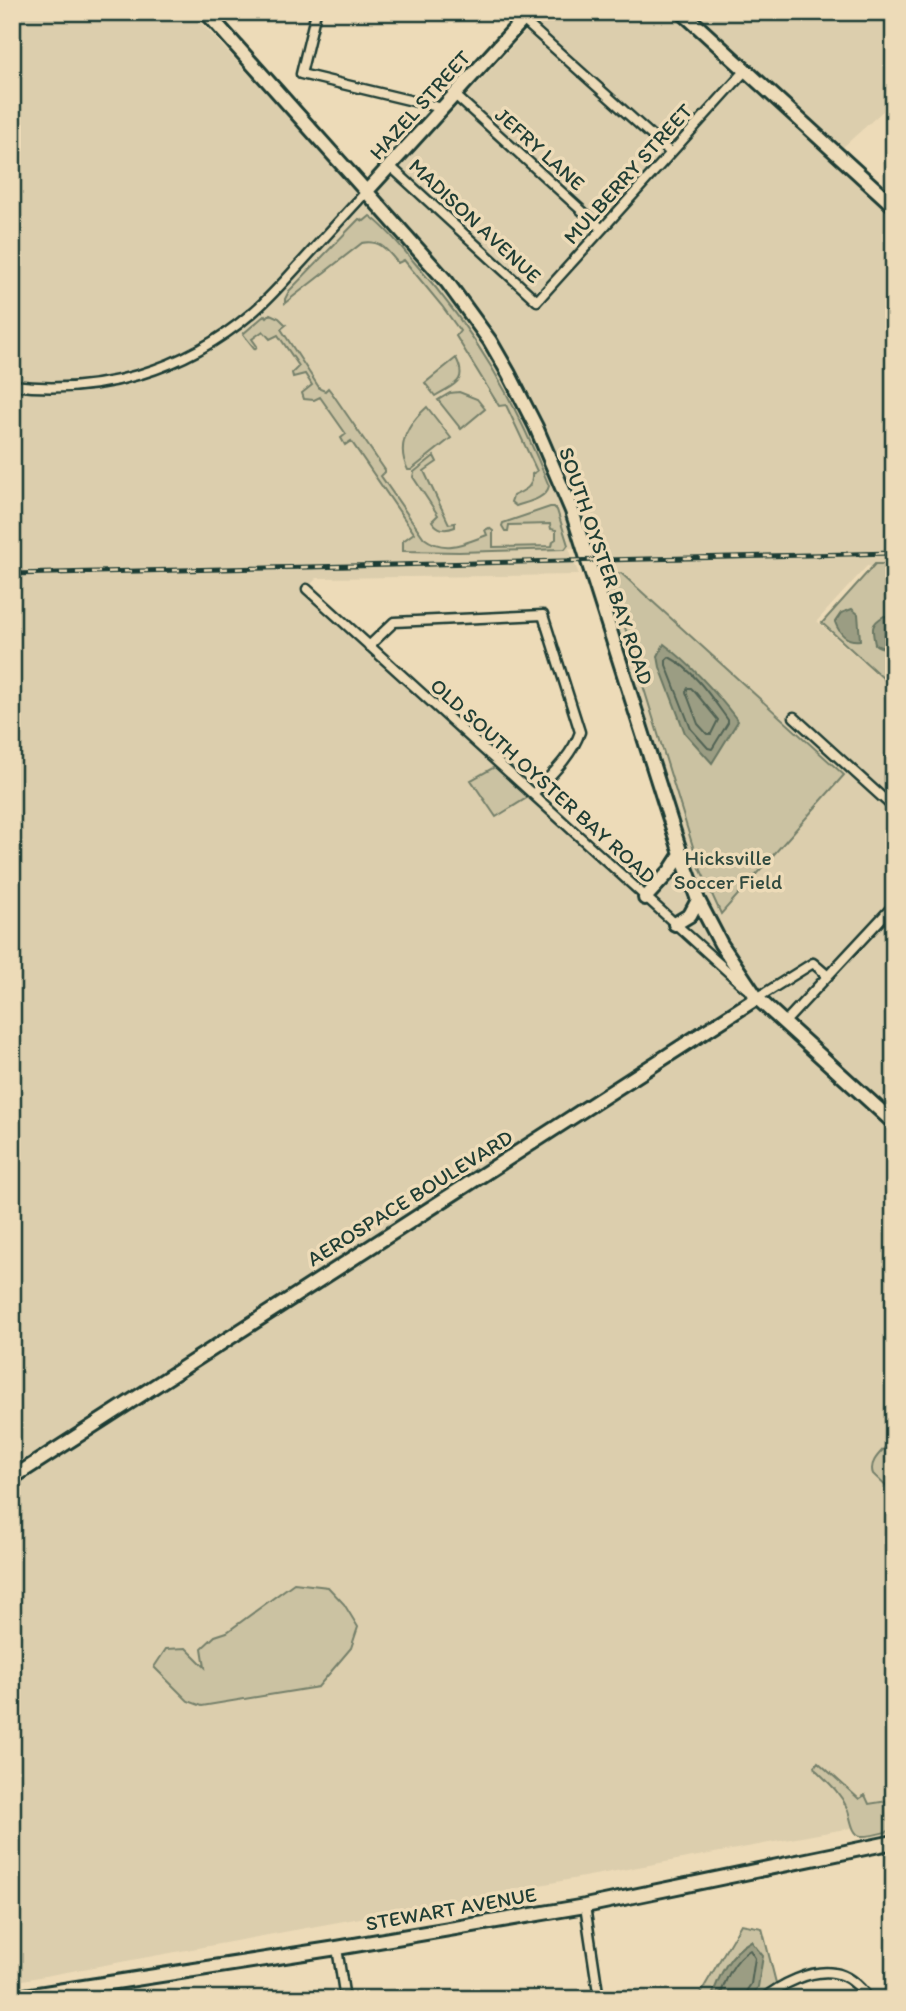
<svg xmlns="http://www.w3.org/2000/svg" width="906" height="2011" viewBox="0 0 906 2011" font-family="Itim,sans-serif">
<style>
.built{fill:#dccead;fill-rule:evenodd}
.green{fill:#cbc2a2;stroke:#75806b;stroke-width:2}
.water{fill:#9b9d83;stroke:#697763;stroke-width:2}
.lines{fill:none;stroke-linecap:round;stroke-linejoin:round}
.shore{stroke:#516354;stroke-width:2}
.street-casing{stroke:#1f3d34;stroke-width:13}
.secondary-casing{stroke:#1f3d34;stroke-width:18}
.street{stroke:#eddbb8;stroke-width:8}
.secondary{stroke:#eddbb8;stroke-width:12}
.rail-casing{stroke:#1f3d34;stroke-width:5}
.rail{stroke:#eddbb8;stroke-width:2.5;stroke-dasharray:8;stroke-linecap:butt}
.labels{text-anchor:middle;stroke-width:7;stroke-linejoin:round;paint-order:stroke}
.street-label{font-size:21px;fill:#1f3d34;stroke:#eddbb8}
.park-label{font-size:21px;fill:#304a3f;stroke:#eddbb8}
</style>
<rect width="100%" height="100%" fill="#eddbb8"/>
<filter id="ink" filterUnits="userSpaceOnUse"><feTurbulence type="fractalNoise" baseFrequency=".0143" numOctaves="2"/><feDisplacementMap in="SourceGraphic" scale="14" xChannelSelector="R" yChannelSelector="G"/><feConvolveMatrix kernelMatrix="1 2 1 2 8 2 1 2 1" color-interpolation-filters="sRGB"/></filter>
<g filter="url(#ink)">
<path class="built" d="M 12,12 L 191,12 L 368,203 L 544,12 L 894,12 L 894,101 L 843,147 L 894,196 L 894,1820 L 12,1982 ZM 569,548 L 599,548 L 605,571 L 601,572 L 686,845 L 643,892 L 309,586 L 317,578 L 579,575 ZM 867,566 L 873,567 L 822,624 L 883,680 L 817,621 Z"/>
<path class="green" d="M 370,216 C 387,228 401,247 414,262 C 476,332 515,400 549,486 C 546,499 527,502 516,506 L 511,502 L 513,496 C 525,490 533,488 532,474 L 537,471 L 506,405 L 499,406 L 456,336 L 460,331 L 442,306 L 404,260 L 398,263 C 387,250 380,239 362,243 L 285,303 L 285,299 L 289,291 L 359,219 L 364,221 Z
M 270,314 L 279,318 L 286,325 L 281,329 L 320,389 L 325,391 L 328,388 L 332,393 L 385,470 L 385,472 L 381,476 L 424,538 C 445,554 465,543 487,535 L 485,530 L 489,528 L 493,531 L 493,547 L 552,546 L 553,541 L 556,539 L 556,530 L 551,529 L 550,524 L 509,525 L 508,531 L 505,531 L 502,526 L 503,523 L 550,507 L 554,507 L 557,510 L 568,545 L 565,549 L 459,552 L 403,551 L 403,541 L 414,533 L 351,441 L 345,445 L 341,438 L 346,434 L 320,397 L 314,400 L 304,399 L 302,393 L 312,385 L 305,374 L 293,377 L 292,373 L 299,366 L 278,335 L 270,339 L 263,331 L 252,339 L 257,346 L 255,349 L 243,334 L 265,315 L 267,317 Z
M 456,358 C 469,383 452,385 435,396 L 425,383 Z
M 459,392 L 477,399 L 485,409 L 461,429 L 438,400 L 450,393 Z
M 427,407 L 451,438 L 411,470 L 408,470 C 395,445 408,424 427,407 Z
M 434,456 L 437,462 L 424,471 L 449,524 L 455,523 L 455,527 C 445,531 438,530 432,521 L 438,515 L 413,477 L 414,472 Z
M 875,564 L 894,564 L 894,688 L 822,623 Z
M 621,573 L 844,775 L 721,914 L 699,866 L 609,576 Z
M 500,764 L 533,794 L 496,817 L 471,780 Z
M 894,1441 L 894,1494 L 873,1474 C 868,1461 883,1451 890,1442 L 892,1443 Z
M 294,1583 L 328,1587 L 344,1604 L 358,1627 L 351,1648 L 318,1687 L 202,1706 L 188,1701 L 154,1667 L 166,1649 L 186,1648 L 205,1667 L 202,1648 L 215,1636 L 227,1632 Z
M 818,1762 L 859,1799 L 865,1795 L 869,1804 L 894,1800 L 894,1830 C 885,1832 870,1837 861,1836 C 851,1834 851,1816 847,1808 C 840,1792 828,1782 816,1770 L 815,1766 Z
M 741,1924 L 762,1928 L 776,1983 L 757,1999 L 697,1999 Z"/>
<path class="water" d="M 852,609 L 858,614 L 860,640 C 847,642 839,633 835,622 L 841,613 Z
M 884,616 L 894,617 L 894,646 C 888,649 879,648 875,644 C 872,629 870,624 884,616 Z
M 664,644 C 693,666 715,691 738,721 L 712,763 L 685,733 L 660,667 L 658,656 Z
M 751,1941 L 763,1956 L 758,1987 L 750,1999 L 711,1999 C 719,1976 729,1953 751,1941 Z"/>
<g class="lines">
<path class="shore" d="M 669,657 C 694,670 712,698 728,720 L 728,723 L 712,749 L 708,748 L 691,729 L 666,665 L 666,660 Z
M 688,688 L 691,688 L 695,692 L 718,720 L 711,734 L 707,734 L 698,724 L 686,692 Z
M 719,1999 C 725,1981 733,1960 750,1950 L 755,1958 L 751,1984 L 745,1993 L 745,1999"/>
<g class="street-casing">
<path id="street" d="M 316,12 L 301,74 L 442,108
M 491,12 L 523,20 L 671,153
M 455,95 L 602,229
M 390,166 L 537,301 L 746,70
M 12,385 C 99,396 185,370 252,313 C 270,298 285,280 301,263 C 323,239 344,216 366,192
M 307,589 L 746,988
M 369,646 L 394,622 L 543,615 L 580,732 C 572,756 550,776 533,794
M 794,717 L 894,808
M 755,997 L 757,998 L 813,963 L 828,976
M 784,1023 L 894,905
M 585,1906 L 599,1999
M 337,1948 L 345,1999
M 763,1999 C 780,1985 811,1969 834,1973 C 848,1975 861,1988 869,1999"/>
</g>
<g class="secondary-casing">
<path id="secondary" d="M 206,12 L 447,282 L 490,341 L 509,374 L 536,427 L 572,511 L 681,854 L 698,900 L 721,944 L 757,998 L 894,1123
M 682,12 L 894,206
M 366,192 L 530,12
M 645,898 L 670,871 L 681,854
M 675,924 L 690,915 L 698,900
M 12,1478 L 757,998
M 12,1998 L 337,1948 L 585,1906 L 894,1842"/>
</g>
<use href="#street" class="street"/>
<use href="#secondary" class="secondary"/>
<g class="rail-casing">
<path id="rail" d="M 12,574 L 894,553"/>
</g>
<use href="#rail" class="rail"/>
</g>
</g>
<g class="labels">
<g class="street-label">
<text transform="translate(420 105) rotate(-48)" y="7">HAZEL STREET</text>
<text transform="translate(540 149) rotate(42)" y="7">JEFRY LANE</text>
<text transform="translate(628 174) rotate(-48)" y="7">MULBERRY STREET</text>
<text transform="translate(475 221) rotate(43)" y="7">MADISON AVENUE</text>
<text transform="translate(606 566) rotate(71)" y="7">SOUTH OYSTER BAY ROAD</text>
<text transform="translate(543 781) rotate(42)" y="7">OLD SOUTH OYSTER BAY ROAD</text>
<text transform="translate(410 1198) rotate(-32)" y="7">AEROSPACE BOULEVARD</text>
<text transform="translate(451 1909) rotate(-10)" y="7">STEWART AVENUE</text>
</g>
<g class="park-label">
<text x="728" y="865">Hicksville<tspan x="728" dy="24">Soccer Field</tspan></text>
</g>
</g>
<rect width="906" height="2011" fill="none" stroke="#eddbb8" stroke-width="42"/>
<rect x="21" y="21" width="864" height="1969" fill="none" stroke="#1f3d34" stroke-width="2.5" filter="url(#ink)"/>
</svg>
